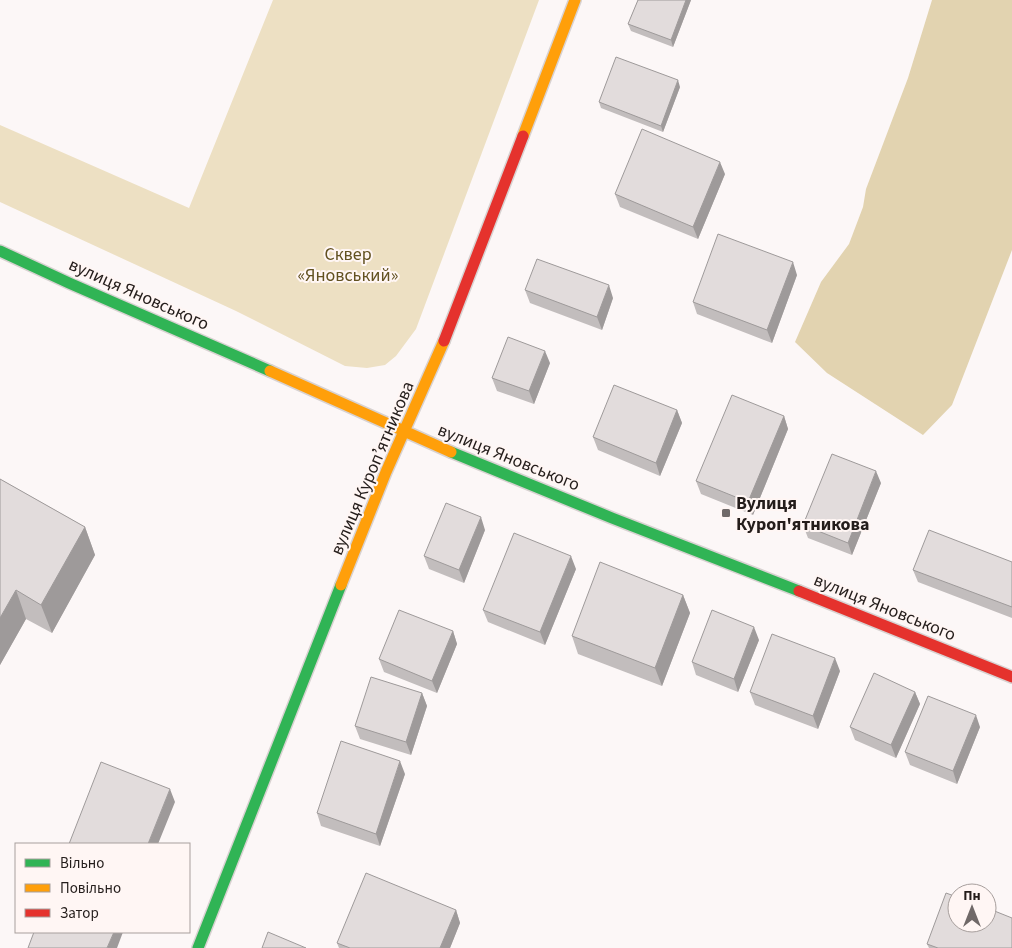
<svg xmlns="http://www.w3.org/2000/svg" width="1012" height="948" viewBox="0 0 1012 948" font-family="'Source Sans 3',sans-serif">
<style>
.green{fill:#ede0c3}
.forest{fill:#e2d3b0}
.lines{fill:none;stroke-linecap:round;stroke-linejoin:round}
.fast-casing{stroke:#d8d2d1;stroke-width:14}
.slow-casing{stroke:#d8d2d1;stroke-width:14}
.jam-casing{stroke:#d8d2d1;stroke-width:14}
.fast{stroke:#30b455;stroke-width:11}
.slow{stroke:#ff9f0a;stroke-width:11}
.jam{stroke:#e5322d;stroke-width:11}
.wall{fill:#c2bdbd}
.shaded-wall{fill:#9e9a9a}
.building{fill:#e2dcdc;stroke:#9e9a9a}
.poi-dot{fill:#706968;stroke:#fff6f4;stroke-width:2}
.labels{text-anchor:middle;stroke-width:4;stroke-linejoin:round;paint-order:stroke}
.park-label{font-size:18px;fill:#625120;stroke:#fff6f4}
.street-label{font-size:18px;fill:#241d1b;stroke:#fff6f4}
.poi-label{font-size:18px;font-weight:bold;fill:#241d1b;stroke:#fff6f4;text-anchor:start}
</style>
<rect width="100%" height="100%" fill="#fcf7f7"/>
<path class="green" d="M 273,0 L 539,0 L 416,329 L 396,356 L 385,365 L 367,368 L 345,366 L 236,311 L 0,202 L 0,125 L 189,208 Z"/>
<path class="forest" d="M 932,0 L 1012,0 L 1012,250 L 952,405 L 923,435 L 827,373 L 795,342 L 821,282 L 849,244 L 863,207 L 866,189 L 908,78 Z"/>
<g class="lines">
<g class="fast-casing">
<path id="fast" d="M 0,251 L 69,283 L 270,371
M 451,452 L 612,518 L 799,591
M 198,948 L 341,585"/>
</g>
<g class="slow-casing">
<path id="slow" d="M 523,136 L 575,0
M 270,371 L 451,452
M 341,585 L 386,472 L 444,341"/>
</g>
<g class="jam-casing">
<path id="jam" d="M 444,341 L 523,136
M 799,591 L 1012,677"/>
</g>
<use href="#fast" class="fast"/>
<use href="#slow" class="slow"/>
<use href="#jam" class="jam"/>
</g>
<path class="wall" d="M 638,0 L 691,0 L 673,47 L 631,31 L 628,24 Z
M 680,87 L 663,132 L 601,108 L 599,102 Z
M 725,174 L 698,239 L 620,207 L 615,194 Z
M 797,275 L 772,343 L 697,314 L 693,302 Z
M 525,290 L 613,298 L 602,330 L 530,303 Z
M 550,363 L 534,404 L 497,391 L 492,378 Z
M 677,410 L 682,423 L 660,476 L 598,450 L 593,437 Z
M 784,416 L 788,429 L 753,515 L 701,494 L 696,481 Z
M 0,479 L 85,527 L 95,555 L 52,633 L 26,619 L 0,665 Z
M 881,483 L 852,555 L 808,538 L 803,525 Z
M 485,530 L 464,583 L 429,569 L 424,556 Z
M 1012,562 L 1012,618 L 918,582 L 913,570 Z
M 576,569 L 545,645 L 488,622 L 483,610 Z
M 683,595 L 690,613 L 662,686 L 578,654 L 572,636 Z
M 453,631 L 457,644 L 437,693 L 384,672 L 379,659 Z
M 759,640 L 738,692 L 696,675 L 692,662 Z
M 840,671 L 818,729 L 755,705 L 750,692 Z
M 915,692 L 920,704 L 896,758 L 855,740 L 850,727 Z
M 422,693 L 427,706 L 411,755 L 360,739 L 355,726 Z
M 980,727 L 957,784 L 910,765 L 905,752 Z
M 405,774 L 380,846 L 321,826 L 317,813 Z
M 456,910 L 460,923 L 450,948 L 339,948 L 337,943 Z
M 927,944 L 1012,948 L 929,948 Z"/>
<path class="shaded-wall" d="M 686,0 L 691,0 L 673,47 L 671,40 Z
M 678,80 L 680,87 L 663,132 L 661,126 Z
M 720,162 L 725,174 L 698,239 L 693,227 Z
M 793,262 L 797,275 L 772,343 L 767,330 Z
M 609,285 L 613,298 L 602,330 L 597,317 Z
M 545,351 L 550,363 L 534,404 L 529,391 Z
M 677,410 L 682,423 L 660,476 L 656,463 Z
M 784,416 L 788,429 L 753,515 L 748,502 Z
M 876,471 L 881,483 L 852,555 L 848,543 Z
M 481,517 L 485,530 L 464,583 L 459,570 Z
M 85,527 L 95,555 L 52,633 L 41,605 Z
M 571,556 L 576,569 L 545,645 L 540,632 Z
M 16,590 L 26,619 L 0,665 L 0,618 Z
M 683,595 L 690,613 L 662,686 L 655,668 Z
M 754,627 L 759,640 L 738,692 L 734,679 Z
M 453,631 L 457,644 L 437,693 L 432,681 Z
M 835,658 L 840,671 L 818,729 L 813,716 Z
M 915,692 L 920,704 L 896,758 L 891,745 Z
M 422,693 L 427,706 L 411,755 L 406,742 Z
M 976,715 L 980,727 L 957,784 L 953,771 Z
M 400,761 L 405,774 L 380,846 L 376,834 Z
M 170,789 L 175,802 L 158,844 L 148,844 Z
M 456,910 L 460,923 L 450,948 L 440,948 Z
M 114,932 L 123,932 L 117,948 L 107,948 Z"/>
<path class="building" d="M 638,0 L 686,0 L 671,40 L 628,24 Z
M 616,57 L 678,80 L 661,126 L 599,102 Z
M 642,129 L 720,162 L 693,227 L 615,194 Z
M 718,234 L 793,262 L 767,330 L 693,302 Z
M 537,259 L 609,285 L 597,317 L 525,290 Z
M 508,337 L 545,351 L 529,391 L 492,378 Z
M 614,385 L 677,410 L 656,463 L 593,437 Z
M 732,395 L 784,416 L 748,502 L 696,481 Z
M 832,454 L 876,471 L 848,543 L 803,525 Z
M 0,479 L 85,527 L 41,605 L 16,590 L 0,618 Z
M 446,503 L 481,517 L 459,570 L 424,556 Z
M 929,530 L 1012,562 L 1012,607 L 913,570 Z
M 514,533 L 571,556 L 540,632 L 483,610 Z
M 600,562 L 683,595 L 655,668 L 572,636 Z
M 399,610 L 453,631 L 432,681 L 379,659 Z
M 712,610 L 754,627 L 734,679 L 692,662 Z
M 772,634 L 835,658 L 813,716 L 750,692 Z
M 874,673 L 915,692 L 891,745 L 850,727 Z
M 371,677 L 422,693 L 406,742 L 355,726 Z
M 928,696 L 976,715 L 953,771 L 905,752 Z
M 341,741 L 400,761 L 376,834 L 317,813 Z
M 101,762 L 170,789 L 148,844 L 69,844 Z
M 366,873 L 456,910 L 440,948 L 350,948 L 337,943 Z
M 946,893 L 957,897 L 957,923 L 987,923 L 987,908 L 1012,918 L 1012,948 L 938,948 L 927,944 Z
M 34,932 L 114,932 L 107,948 L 28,948 Z
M 268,932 L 306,948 L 262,948 Z"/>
<rect class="poi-dot" x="721" y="508" width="10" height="10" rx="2.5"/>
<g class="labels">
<g class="park-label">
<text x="348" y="260">Сквер<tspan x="348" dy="21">«Яновський»</tspan></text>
</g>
<g class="street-label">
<text transform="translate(139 294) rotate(24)" y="6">вулиця Яновського</text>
<text transform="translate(509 457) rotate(22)" y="6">вулиця Яновського</text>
<text transform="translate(372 468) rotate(-67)" y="6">вулиця Куропʼятникова</text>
<text transform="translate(885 607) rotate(22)" y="6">вулиця Яновського</text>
</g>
<g class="poi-label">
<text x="736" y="509">Вулиця<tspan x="736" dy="21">Куроп'ятникова</tspan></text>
</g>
</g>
<rect x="15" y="843" width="175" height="90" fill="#fff6f4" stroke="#a79f9d"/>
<rect x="25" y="859" width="25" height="8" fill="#30b455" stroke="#a79f9d"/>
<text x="60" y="868" font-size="15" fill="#241d1b">Вільно</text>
<rect x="25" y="884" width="25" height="8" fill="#ff9f0a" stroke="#a79f9d"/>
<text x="60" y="893" font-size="15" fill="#241d1b">Повільно</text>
<rect x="25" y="909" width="25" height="8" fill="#e5322d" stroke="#a79f9d"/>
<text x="60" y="918" font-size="15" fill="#241d1b">Затор</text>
<g transform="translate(972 908)"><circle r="24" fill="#fff6f4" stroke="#a79f9d"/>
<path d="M0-4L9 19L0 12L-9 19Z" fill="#706968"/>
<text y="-8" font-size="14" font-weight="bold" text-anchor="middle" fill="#241d1b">Пн</text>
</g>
</svg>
